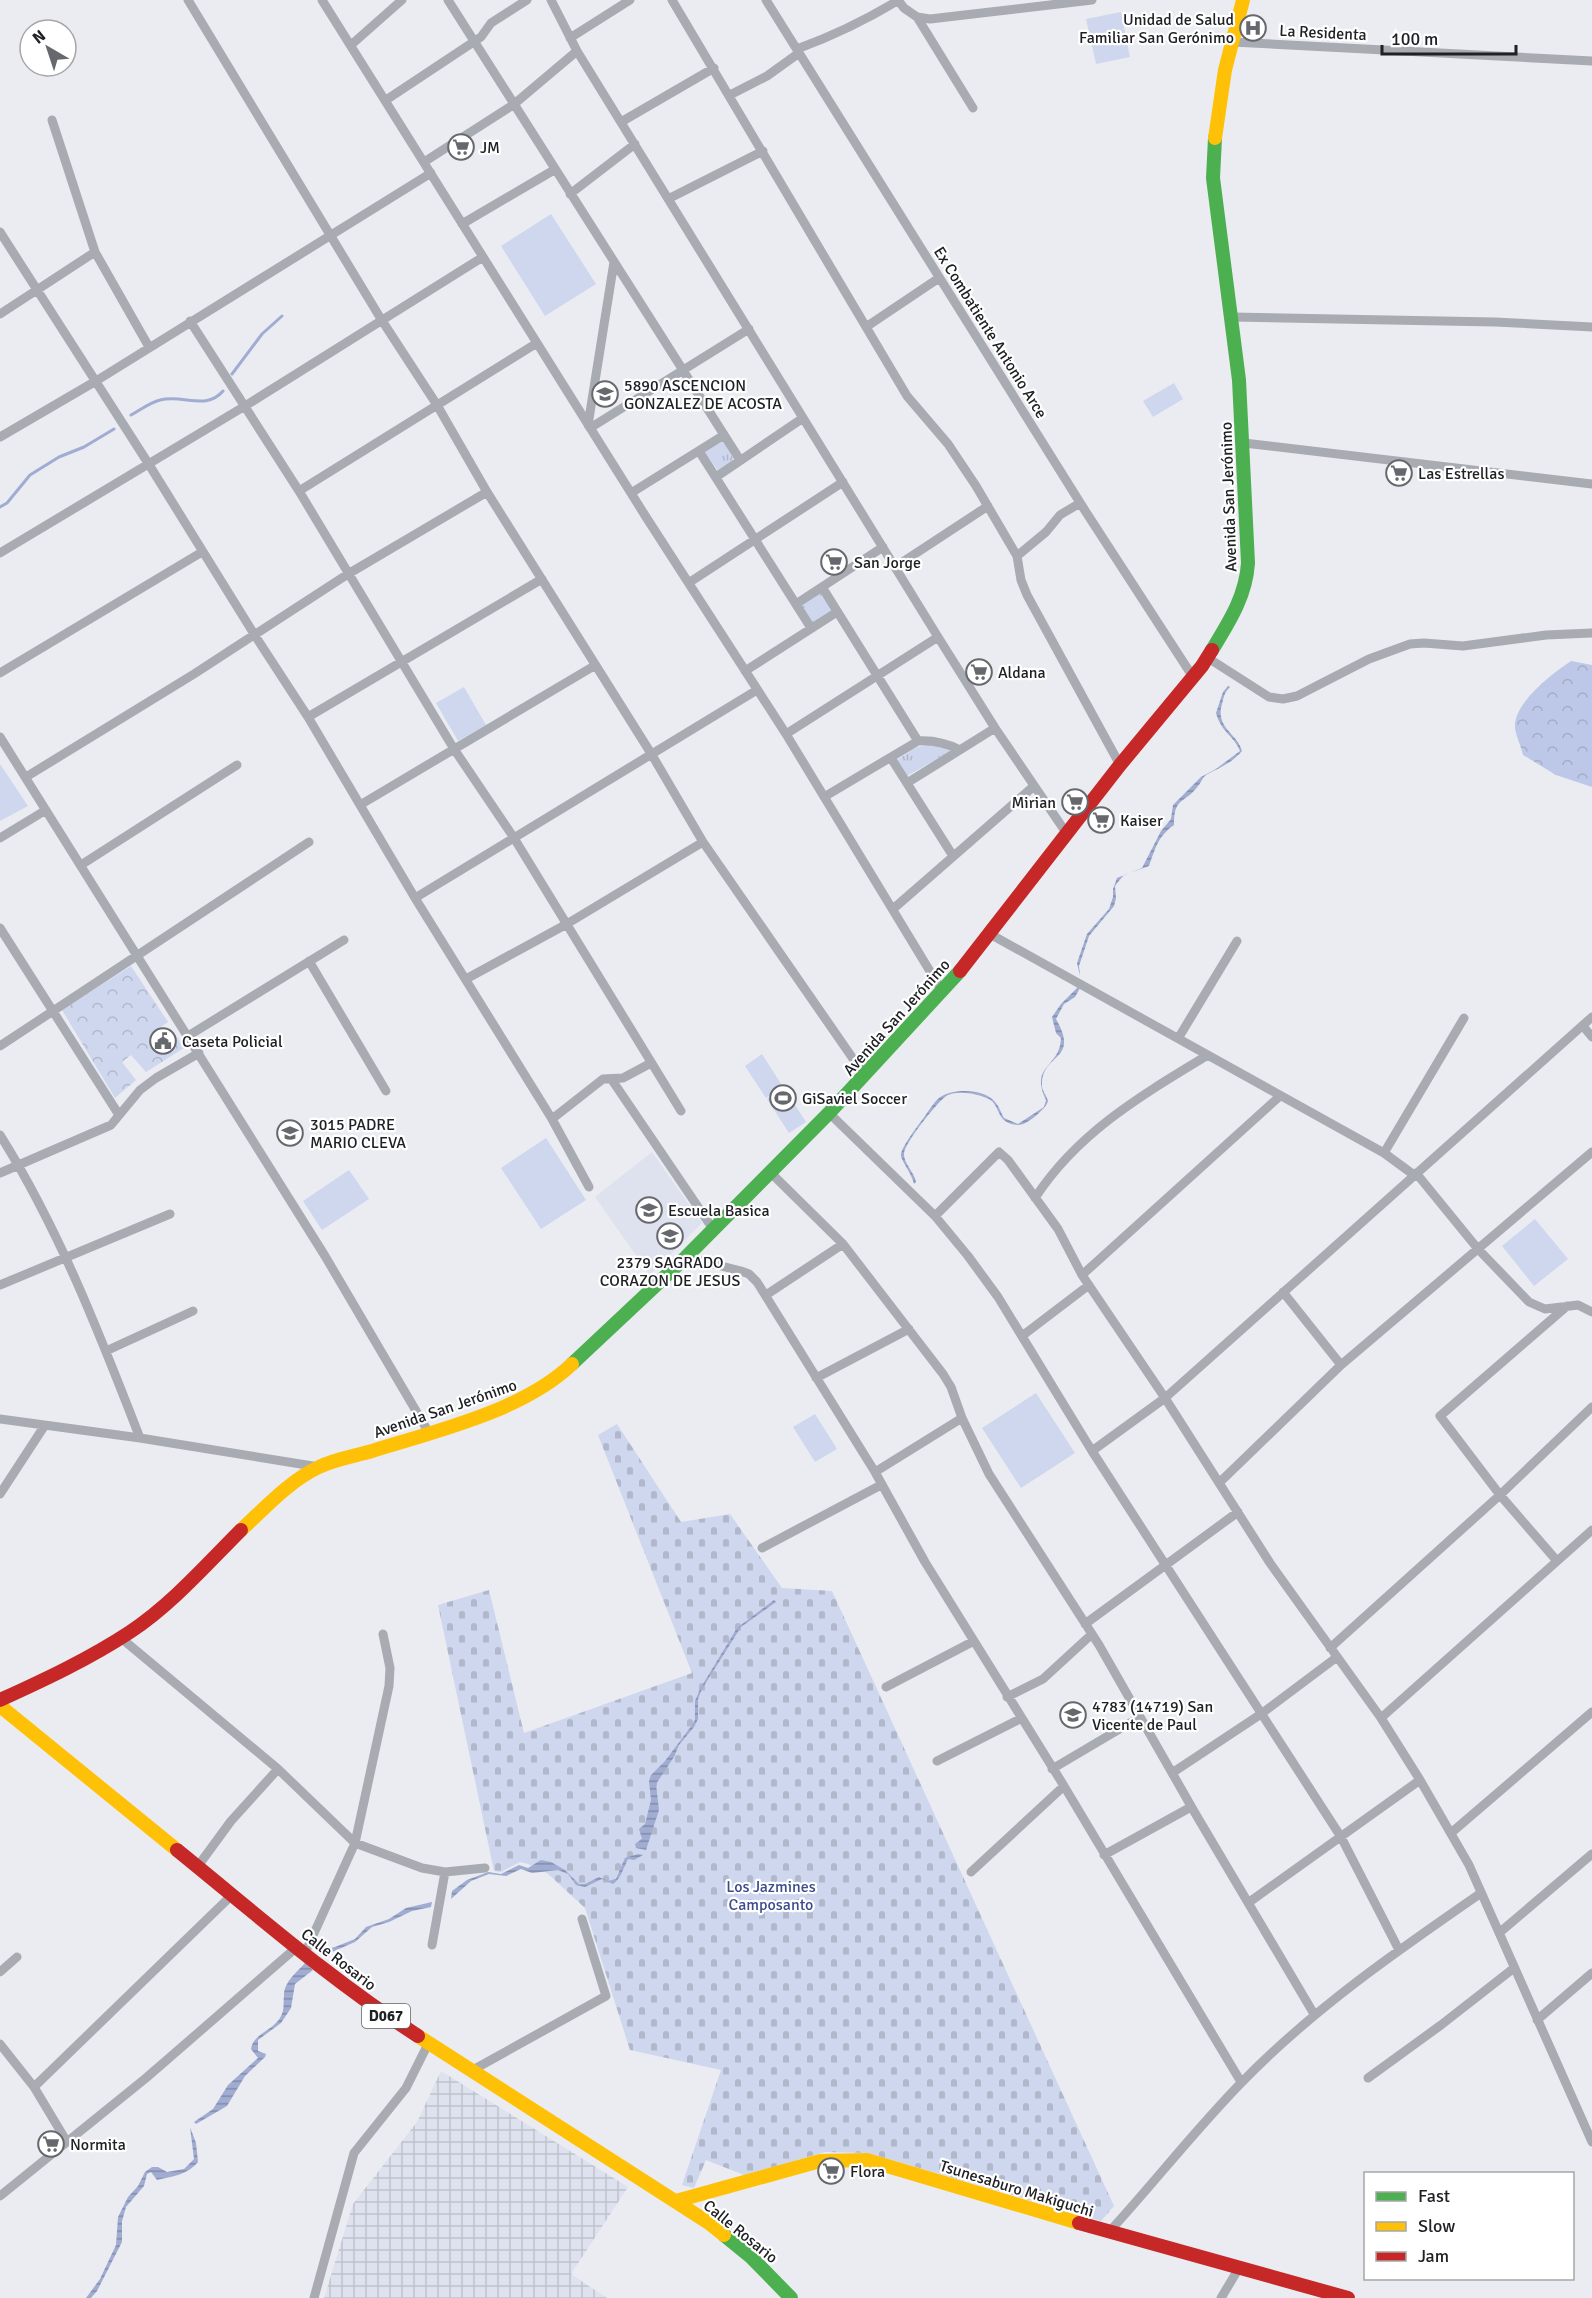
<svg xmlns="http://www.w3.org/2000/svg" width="1592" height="2298" viewBox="0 0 1592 2298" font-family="Signika,sans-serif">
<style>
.built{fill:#dee2ef}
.industrial{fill:url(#industrial-grid)}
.grass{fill:url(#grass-tufts)}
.forest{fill:url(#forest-crowns)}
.cemetery{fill:url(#cemetery-stones)}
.park{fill:url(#park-crowns)}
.garden{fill:#cfd7ee}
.water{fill:url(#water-rules)}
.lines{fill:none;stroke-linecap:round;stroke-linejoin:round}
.stream{stroke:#a0acd1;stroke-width:3}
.street{stroke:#a9abb3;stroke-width:9}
.fast{stroke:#4caf50;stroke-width:14}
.slow{stroke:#ffc107;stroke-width:14}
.jam{stroke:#c62828;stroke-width:14}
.labels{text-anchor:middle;stroke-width:4.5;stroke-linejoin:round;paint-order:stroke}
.shield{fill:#fff;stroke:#636466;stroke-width:1.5}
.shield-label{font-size:15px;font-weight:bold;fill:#202125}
.poi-label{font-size:16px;fill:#202125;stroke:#fff;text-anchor:start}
.street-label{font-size:16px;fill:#202125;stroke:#fff}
.park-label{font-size:16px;fill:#3c4d8e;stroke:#fff}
</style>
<defs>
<pattern id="industrial-grid" width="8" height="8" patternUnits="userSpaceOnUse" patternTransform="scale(1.5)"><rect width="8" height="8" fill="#dee2ef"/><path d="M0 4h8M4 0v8" fill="none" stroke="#bec2cd"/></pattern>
<pattern id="grass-tufts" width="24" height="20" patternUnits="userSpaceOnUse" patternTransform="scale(1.5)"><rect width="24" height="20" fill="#cfd7ee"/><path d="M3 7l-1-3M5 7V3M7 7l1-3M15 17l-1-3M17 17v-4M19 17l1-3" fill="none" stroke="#b1b8cc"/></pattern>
<pattern id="forest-crowns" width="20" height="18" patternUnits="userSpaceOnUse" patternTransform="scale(1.5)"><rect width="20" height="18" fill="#bdc8e8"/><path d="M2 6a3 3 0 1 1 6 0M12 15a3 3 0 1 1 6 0" fill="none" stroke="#a2acc7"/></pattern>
<pattern id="cemetery-stones" width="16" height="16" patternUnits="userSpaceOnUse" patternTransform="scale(1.5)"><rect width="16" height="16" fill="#cfd7ee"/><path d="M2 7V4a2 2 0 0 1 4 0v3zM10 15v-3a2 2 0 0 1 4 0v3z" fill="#b1b8cc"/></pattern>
<pattern id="park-crowns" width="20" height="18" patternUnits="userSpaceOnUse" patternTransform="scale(1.5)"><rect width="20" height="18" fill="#cfd7ee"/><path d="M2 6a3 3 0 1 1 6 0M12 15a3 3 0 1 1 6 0" fill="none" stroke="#b1b8cc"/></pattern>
<pattern id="water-rules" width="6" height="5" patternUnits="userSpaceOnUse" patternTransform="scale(1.5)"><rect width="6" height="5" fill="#a0acd1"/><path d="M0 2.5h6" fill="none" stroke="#828ca9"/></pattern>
</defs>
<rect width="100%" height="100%" fill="#eaecf2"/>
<path class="built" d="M 652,1152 L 702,1223 L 650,1275 L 595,1197 Z"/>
<path class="industrial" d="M 441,2071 L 628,2187 L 571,2274 L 607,2298 L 324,2298 L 353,2204 L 417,2122 Z"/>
<path class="grass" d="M 723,441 L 734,460 L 718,471 L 705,452 Z
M 820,592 L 832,611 L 813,623 L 801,605 Z
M 925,745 L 934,745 L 951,751 L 907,776 L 897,760 L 915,748 Z"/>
<path class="forest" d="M 1571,661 L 1592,665 L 1592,787 L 1556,775 L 1523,755 C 1521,746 1516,736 1515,728 C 1513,703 1553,673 1571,661 Z"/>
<path class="cemetery" d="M 617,1424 L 681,1522 L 730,1514 L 782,1588 L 832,1591 L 1114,2206 L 1101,2221 L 868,2153 L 825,2152 L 744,2175 L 706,2160 L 694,2188 L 682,2185 L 721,2070 L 630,2050 L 585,1908 L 547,1873 L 528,1864 L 520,1862 L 501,1872 L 494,1871 L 438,1605 L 489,1590 L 524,1733 L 692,1673 L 598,1435 Z"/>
<path class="park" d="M 131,966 L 168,1022 L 154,1032 L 163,1045 L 177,1037 L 184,1048 L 146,1072 L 131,1055 L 122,1062 L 136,1080 L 115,1098 L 62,1010 Z"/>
<path class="garden" d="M 1121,12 L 1130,57 L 1096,64 L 1086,19 Z
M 551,214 L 596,284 L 545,316 L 501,246 Z
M 1174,383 L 1183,399 L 1153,417 L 1143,401 Z
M 464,687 L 486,725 L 458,741 L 436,703 Z
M 0,764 L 28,806 L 0,821 Z
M 762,1054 L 783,1087 L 766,1098 L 745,1066 Z
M 784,1088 L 806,1122 L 789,1133 L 767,1099 Z
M 546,1138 L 586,1200 L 541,1229 L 501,1168 Z
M 349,1170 L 369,1199 L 322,1230 L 303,1201 Z
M 1535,1219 L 1568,1259 L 1534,1286 L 1502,1246 Z
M 1036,1393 L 1075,1453 L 1021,1488 L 982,1428 Z
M 815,1414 L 837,1449 L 815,1462 L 793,1427 Z"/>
<path class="water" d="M 1228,686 L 1230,687 C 1224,693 1224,696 1222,704 C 1215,728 1237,733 1242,751 C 1231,764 1220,767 1206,775 C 1202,778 1201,783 1198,786 C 1184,805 1174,796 1174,825 C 1158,836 1155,849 1149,866 L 1124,875 L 1118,882 L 1115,886 L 1116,898 L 1114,906 L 1089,936 L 1079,966 L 1080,976 L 1077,963 L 1087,934 L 1109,909 L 1113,897 L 1113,889 L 1117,878 L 1142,868 L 1161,831 L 1171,819 L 1173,805 L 1201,777 L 1216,769 L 1240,751 C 1235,737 1221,732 1216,713 L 1223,692 Z
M 1078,987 L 1080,988 L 1075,997 L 1064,1004 L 1056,1019 C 1080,1061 1043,1053 1042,1083 C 1041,1090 1046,1094 1048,1101 C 1047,1108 1026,1126 1018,1125 C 995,1123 1002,1107 989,1099 C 979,1094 959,1090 948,1095 C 938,1100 905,1143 904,1153 C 903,1163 915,1173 916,1182 L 914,1184 C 912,1174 902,1162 901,1156 C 900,1149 915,1130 919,1124 C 926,1116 931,1105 939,1098 C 951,1088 985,1088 995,1102 C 999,1106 1001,1113 1004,1118 L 1018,1124 L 1044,1107 L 1046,1100 C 1029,1065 1060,1068 1061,1038 L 1056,1033 L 1052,1017 L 1061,1004 Z
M 774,1600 L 776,1602 L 741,1627 L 702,1689 L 698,1699 L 698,1719 L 694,1727 L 679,1745 L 674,1757 L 656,1784 L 659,1810 L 646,1850 L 636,1848 L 635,1844 L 642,1839 L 639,1829 L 645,1824 L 651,1800 L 649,1781 L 651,1775 L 665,1761 L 692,1725 L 695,1720 L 695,1701 L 700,1689 L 737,1628 Z
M 638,1854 L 643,1855 L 634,1860 L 628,1859 C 624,1867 620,1880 613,1884 L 602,1879 L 585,1887 L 576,1885 L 568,1874 L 558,1870 L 532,1873 L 521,1869 L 506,1876 L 489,1874 L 471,1881 L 451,1899 L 452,1891 L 467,1880 L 488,1872 L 501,1874 L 519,1865 L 528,1868 L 541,1860 L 551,1862 L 565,1870 L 579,1884 L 585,1884 L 599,1877 L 608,1881 L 616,1879 L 625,1858 Z
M 432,1902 L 431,1907 L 412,1911 L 389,1922 L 372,1927 L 355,1942 L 332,1952 L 325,1957 L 318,1951 L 335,1947 L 355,1939 L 366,1927 L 389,1919 L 406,1908 Z
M 305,1963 L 313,1970 L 295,1984 L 291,2008 L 281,2023 L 258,2040 L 258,2051 L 266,2054 L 265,2057 L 245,2076 L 227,2106 L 196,2124 L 194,2122 L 213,2109 L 228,2085 L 258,2058 L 251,2049 C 253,2034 272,2031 280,2018 C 285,2010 283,2004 284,1995 C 284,1982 297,1972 305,1963 Z
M 190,2127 L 196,2143 L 198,2162 C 189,2174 171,2177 157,2180 L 151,2172 L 147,2174 L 144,2186 L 126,2207 L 122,2221 L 122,2242 L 97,2291 L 91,2298 L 86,2298 L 100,2279 L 116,2245 L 118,2217 L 128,2197 L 138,2186 L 145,2172 L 152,2167 L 158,2167 L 167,2172 L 184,2169 L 194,2159 Z"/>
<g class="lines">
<path class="stream" d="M 232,374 L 262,334 L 282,316
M 131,415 C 140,410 151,402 160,400 C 183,394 206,411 223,391
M 0,507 L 7,503 L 30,475 L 59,457 L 84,447 L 114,429"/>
<path class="street" d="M 188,0 L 381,319 L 437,405 L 487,492 L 652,755 L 703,842 L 865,1076
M 322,0 L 646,517 L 786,734 L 942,991
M 448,0 L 740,460
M 551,0 L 577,51 L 938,637 L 995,728 L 1067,834
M 672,0 L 907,396 L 948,444 L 976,486 L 1017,556 L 1021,580 L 1027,595 L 1120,765
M 766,0 L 1084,509 L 1193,677
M 898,0 L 904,8 L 917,17 L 973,108
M 917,17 L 930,19 L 1092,0
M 570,38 L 630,0
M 1232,42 L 1592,61
M 351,45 L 402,0
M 797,49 C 833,36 866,20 899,0
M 730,95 L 767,76 L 799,53
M 386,100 L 481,37 L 491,23 L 527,0
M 52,120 L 95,252 L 149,347
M 621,122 L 714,68
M 424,162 L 513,105 L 577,51
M 570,194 L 635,144
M 668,199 L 763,151
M 462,224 L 554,170
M 0,232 L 148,463 L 254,634 L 308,717 L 415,898 L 552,1119 L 589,1187
M 0,314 L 95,252
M 1232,317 L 1495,322 L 1592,327
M 190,321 L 299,491 L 454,749 L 514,838 L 681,1111
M 866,327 L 939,278
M 588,425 L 614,262
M 590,428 L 749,329
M 0,437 L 96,381 L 431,173
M 1244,443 L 1592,484
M 699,451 L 811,628
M 716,477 L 803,418
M 299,491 L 537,343
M 631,493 L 724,435
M 0,553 L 245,406 L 483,257
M 1017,556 L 1046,532 L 1060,515 L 1080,503
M 895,567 L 988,506
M 690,582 L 843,482
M 822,587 L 918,741
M 796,604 L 883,547
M 1208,658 L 1269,697 L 1283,699 L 1297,696 L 1369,659 L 1410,644 L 1424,643 L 1463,646 L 1546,635 L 1592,633
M 745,671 L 837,612
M 0,673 L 202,552
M 308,717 L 542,579
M 786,734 L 938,637
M 0,737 L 325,1256 L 429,1433
M 891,758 L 953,856
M 26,777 L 194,674 L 348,574 L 487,492
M 907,783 L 995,728
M 824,797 L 918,741 C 934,740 946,743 960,750
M 360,805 L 594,666
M 0,838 L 46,810
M 81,865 L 237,765
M 415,898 L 757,690
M 893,909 L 1034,786
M 0,928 L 119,1115
M 990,934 L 1384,1153 L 1414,1175
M 309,961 L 386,1091
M 466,979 L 565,925 L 703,842
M 1583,1026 L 1592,1037
M 188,1036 L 344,940
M 1179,1037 L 1237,941
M 0,1046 L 309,842
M 612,1080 L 713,1229
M 829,1113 L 935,1216 L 968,1256 L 998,1297 L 1092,1451 L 1341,1837 L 1399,1950
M 552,1119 L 603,1079 L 623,1078 L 651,1063
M 0,1135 C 59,1229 100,1335 140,1438
M 1384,1153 L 1464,1018
M 770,1172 L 843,1244 L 943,1374 L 951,1387 L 962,1418 L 989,1474 L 1099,1645 L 1195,1813 L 1314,2014
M 0,1173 L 111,1125 L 140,1090 L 156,1078 L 199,1053
M 1416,1173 L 1478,1249 L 1529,1302 L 1545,1309 L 1578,1305 L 1592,1312
M 1035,1198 C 1078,1132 1142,1095 1208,1055
M 935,1216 L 999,1152 L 1008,1160 L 1058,1229 L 1082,1275 L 1165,1398 L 1270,1563 L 1381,1718 L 1420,1780 L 1469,1865 L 1592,2142
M 686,1257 L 741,1271 L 749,1274 L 757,1282 L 875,1472 L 925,1562 L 1064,1786 L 1241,2082
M 1082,1275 L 1280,1096
M 0,1285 L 170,1214
M 1283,1292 L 1341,1365
M 766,1295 L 843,1244
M 1022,1336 L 1089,1285
M 106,1351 L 193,1311
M 816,1378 L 909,1329
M 0,1419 L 140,1438 L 319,1467
M 1092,1451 L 1165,1398 L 1592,1017
M 875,1472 L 962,1418
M 1219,1483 L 1341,1365 L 1592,1152
M 0,1494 L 45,1425
M 762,1548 L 881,1485
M 1557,1561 L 1500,1495 L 1440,1416 L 1567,1306
M 1085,1624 L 1238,1512
M 121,1638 L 278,1769
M 1330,1648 L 1500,1495 L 1592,1407
M 886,1687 L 974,1641
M 1007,1697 L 1043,1679 L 1092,1634
M 1381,1718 L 1592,1530
M 937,1761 L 1020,1719
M 1052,1769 L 1140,1717
M 1172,1773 L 1261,1714 L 1337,1657
M 1451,1833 L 1592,1712
M 1104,1855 L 1191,1807
M 198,1866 L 231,1821 L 278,1769 L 355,1843 L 422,1868 L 445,1872 L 485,1868
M 971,1872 L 1064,1786
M 1248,1903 L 1420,1780
M 1499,1933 L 1592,1854
M 432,1945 L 445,1872
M 305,1953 L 355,1843 L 389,1686 L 390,1668 L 383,1634
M 0,1972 L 17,1957
M 1537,2020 L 1592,1973
M 0,2044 L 34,2087 L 67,2142
M 471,2071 L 606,1996 L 582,1919
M 1368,2078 L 1441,2025 L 1514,1968
M 34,2087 L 233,1894
M 0,2196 L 146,2078 L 297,1947
M 1109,2232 C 1154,2183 1195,2130 1242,2082 C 1313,2009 1397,1951 1481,1893
M 314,2298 L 354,2153 L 406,2088 L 428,2044
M 1221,2298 L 1239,2268"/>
<path class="fast" d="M 1212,650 C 1229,622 1246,596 1248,563 L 1239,380 L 1213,178 L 1215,138
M 572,1364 L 686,1257 L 829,1113 L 960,971
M 724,2235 L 751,2257 L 791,2298"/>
<path class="slow" d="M 1215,138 L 1225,70 L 1243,0
M 241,1530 C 265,1508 289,1481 319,1467 C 335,1459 355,1456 372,1451 C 436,1431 523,1411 572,1364
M 0,1706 L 177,1850
M 418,2036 L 709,2223 L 724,2235
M 676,2201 L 820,2161 L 867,2160 L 1079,2223"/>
<path class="jam" d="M 960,971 L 1120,765 L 1202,666 L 1212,650
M 0,1700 C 44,1680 89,1659 130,1632 C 171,1605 206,1565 241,1530
M 177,1850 C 256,1914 332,1981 418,2036
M 1079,2223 L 1348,2298"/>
</g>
<defs>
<g id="hospital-ring" transform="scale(1.35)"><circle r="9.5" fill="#fff" stroke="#67686d" stroke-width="1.5"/><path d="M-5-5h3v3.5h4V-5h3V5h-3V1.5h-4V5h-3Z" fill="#67686d"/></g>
<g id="supermarket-ring" transform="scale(1.35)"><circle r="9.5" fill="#fff" stroke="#67686d" stroke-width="1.5"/><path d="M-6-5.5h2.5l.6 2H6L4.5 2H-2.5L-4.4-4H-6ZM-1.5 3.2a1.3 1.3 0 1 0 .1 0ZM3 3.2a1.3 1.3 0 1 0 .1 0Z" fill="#67686d"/></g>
<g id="school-ring" transform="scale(1.35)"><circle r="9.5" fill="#fff" stroke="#67686d" stroke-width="1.5"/><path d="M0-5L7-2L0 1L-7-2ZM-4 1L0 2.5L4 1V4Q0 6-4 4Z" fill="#67686d"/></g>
<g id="civic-ring" transform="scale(1.35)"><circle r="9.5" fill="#fff" stroke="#67686d" stroke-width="1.5"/><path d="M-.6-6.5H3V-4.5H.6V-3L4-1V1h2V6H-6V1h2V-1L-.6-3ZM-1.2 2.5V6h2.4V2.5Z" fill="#67686d"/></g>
<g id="stadium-ring" transform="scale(1.35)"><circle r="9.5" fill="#fff" stroke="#67686d" stroke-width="1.5"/><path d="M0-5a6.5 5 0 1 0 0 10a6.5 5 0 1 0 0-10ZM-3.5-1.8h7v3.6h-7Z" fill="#67686d"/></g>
</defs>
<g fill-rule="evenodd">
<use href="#hospital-ring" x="1253" y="28"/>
<use href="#supermarket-ring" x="461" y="147"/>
<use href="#school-ring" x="605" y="394"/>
<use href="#supermarket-ring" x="1399" y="473"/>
<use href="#supermarket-ring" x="834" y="562"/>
<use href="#supermarket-ring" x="979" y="672"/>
<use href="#supermarket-ring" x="1075" y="802"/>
<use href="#supermarket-ring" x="1101" y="820"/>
<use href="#civic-ring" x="163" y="1041"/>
<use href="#stadium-ring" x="783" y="1098"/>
<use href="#school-ring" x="290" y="1133"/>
<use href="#school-ring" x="649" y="1210"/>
<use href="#school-ring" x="670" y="1236"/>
<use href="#school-ring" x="1073" y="1715"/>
<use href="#supermarket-ring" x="51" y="2144"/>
<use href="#supermarket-ring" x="831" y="2171"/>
</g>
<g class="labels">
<rect class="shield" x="362" y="2004" width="48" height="24" rx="4.5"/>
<g class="shield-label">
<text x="386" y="2021">D067</text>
</g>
<g class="poi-label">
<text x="1234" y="25" text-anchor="end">Unidad de Salud<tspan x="1234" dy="18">Familiar San Gerónimo</tspan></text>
<text x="480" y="153">JM</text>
<text x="624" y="391">5890 ASCENCION<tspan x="624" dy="18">GONZALEZ DE ACOSTA</tspan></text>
<text x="1418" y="479">Las Estrellas</text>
<text x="854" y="568">San Jorge</text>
<text x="998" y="678">Aldana</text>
<text x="1056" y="808" text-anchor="end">Mirian</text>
<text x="1120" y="826">Kaiser</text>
<text x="182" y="1047">Caseta Policial</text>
<text x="802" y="1104">GiSaviel Soccer</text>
<text x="310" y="1130">3015 PADRE<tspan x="310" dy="18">MARIO CLEVA</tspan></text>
<text x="668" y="1216">Escuela Basica</text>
<text x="670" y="1268" text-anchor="middle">2379 SAGRADO<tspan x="670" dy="18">CORAZON DE JESUS</tspan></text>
<text x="1092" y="1712">4783 (14719) San<tspan x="1092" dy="18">Vicente de Paul</tspan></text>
<text x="70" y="2150">Normita</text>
<text x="850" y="2177">Flora</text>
</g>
<g class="street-label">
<text transform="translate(1323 32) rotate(3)" y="6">La Residenta</text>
<text transform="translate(991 332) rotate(58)" y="6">Ex Combatiente Antonio Arce</text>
<text transform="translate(1228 497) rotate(-92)" y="6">Avenida San Jerónimo</text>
<text transform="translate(896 1017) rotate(-48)" y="6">Avenida San Jerónimo</text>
<text transform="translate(445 1408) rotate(-19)" y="6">Avenida San Jerónimo</text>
<text transform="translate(339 1959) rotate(38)" y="6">Calle Rosario</text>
<text transform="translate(1017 2188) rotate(17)" y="6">Tsunesaburo Makiguchi</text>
<text transform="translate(741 2231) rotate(39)" y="6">Calle Rosario</text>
</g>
<g class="park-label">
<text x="771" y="1892">Los Jazmines<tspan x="771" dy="18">Camposanto</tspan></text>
</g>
</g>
<rect x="1364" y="2172" width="210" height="108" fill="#ffffff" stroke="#a6a6a8" stroke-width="1.5"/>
<rect x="1376" y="2192" width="30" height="9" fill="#4caf50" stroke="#a6a6a8" stroke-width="1.5"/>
<text x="1418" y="2202" font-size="18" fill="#202125">Fast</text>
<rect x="1376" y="2222" width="30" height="9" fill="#ffc107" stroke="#a6a6a8" stroke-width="1.5"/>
<text x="1418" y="2232" font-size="18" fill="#202125">Slow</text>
<rect x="1376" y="2252" width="30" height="9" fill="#c62828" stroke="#a6a6a8" stroke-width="1.5"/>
<text x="1418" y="2262" font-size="18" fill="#202125">Jam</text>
<g transform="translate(48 48) rotate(321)"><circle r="28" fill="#ffffff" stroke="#a6a6a8" stroke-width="1.5"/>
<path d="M0-4.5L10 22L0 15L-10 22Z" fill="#67686d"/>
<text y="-9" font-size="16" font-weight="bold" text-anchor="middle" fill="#202125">N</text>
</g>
<path d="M1382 45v9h134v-9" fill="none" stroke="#202125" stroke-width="3"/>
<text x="1391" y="45" font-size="18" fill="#202125" stroke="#ffffff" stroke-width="4.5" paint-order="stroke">100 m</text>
</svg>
